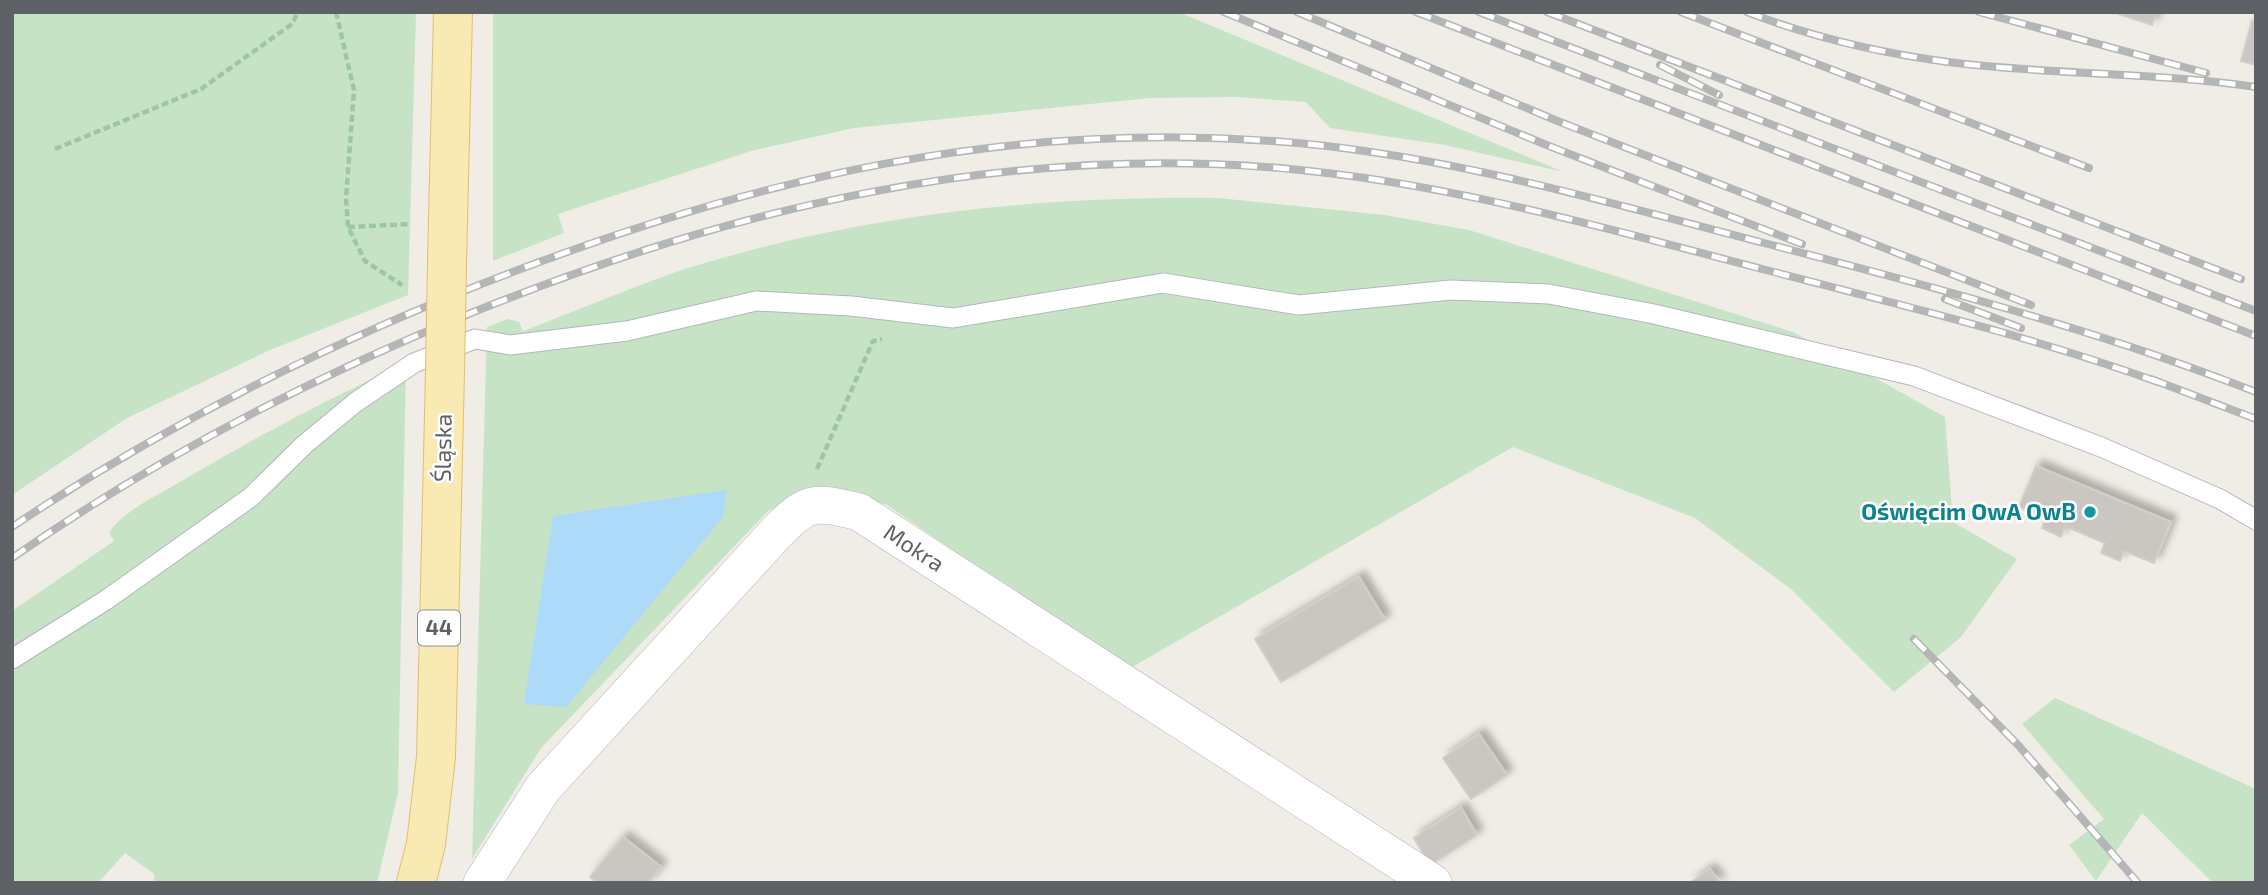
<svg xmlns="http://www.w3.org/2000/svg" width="2268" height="895" viewBox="0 0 2268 895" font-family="'Exo 2',sans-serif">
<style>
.green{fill:#c6e4c5}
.water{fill:#addaf8}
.building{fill:#cac7c3;stroke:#d3cec5;stroke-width:2;filter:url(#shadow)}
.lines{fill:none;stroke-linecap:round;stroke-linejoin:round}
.lane-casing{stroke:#b3b6ba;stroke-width:21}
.street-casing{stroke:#b3b6ba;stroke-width:38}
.primary-casing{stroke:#e5bd69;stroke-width:40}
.path{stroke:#9ec5a8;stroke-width:4.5;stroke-dasharray:7 3.5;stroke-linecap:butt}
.lane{stroke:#fff;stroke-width:19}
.street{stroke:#fff;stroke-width:37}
.primary{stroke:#f8eab2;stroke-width:38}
.rail-casing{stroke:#b4b5b5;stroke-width:8}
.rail{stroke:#fff;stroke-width:5;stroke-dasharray:16;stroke-linecap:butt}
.primary-bridge-casing{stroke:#e5bd69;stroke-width:40;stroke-linecap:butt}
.primary-bridge{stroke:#f8eab2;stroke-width:38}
.culture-dot{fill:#0f9aa8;stroke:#fff;stroke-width:2.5}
.labels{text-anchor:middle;stroke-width:5;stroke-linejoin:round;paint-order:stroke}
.shield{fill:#fff;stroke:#8e9093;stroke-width:2}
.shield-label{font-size:21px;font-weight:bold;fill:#5e6165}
.street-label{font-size:23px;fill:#5e6165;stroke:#fff}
.culture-label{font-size:23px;font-weight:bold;fill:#0d838f;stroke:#fff;text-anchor:end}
</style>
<defs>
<filter id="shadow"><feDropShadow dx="6" dy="-6" stdDeviation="3.5" flood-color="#0004"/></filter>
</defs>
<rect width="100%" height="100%" fill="#efede6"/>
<path class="green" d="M 12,12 L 416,12 L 408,295 L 270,350 L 127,418 L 12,495 Z
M 493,12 L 1178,12 L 1564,172 L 1445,145 L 1330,128 L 1306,102 L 1236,97 L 1150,98 L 854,128 L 751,151 L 558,214 L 564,233 L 493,261 Z
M 1218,198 L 1385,215 L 1469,230 L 1793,332 L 1945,417 L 1953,522 L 2017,559 L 1961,637 L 1894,692 L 1792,590 L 1695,518 L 1513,447 L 1127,670 L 887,505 L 828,489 L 768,511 L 541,748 L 472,859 L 487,327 L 508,319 L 519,322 L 523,331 C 576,311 629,288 682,270 C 856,215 1036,196 1218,198 Z
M 406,363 L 398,793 L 377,883 L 155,883 L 154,874 L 125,853 L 98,883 L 12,883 L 12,611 L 114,541 L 109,533 C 123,511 156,496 178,483 C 252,439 327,399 406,363 Z
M 2055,698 L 2256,789 L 2256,883 L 2213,883 L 2142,813 L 2096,881 L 2069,845 L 2104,819 L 2022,724 Z"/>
<path class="water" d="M 727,490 L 723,517 L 566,707 L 524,704 L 553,516 Z"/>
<path class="building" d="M 2113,12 L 2156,12 L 2152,25 Z
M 2252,21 L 2256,22 L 2256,65 L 2241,61 Z
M 2036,466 L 2171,522 L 2154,563 L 2124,551 L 2120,561 L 2101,553 L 2105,543 L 2065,526 L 2061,537 L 2042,528 L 2046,518 L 2019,507 Z
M 1359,577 L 1385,620 L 1281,682 L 1255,639 Z
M 1479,734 L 1507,775 L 1471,799 L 1443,758 Z
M 1461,808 L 1477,835 L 1430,865 L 1414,838 Z
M 623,837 L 661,867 L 648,883 L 597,883 L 590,877 Z
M 1710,869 L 1720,883 L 1690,883 Z"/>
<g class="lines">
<g class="lane-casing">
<path id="lane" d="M 12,659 L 106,600 L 251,497 L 305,444 L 356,402 L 414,363 L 475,339 L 510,345 L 627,331 L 756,301 L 851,306 L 953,318 L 1163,283 L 1299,305 L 1451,290 L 1549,294 L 1654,314 L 1914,376 L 2101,447 L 2220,499 L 2256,520"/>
</g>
<g class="street-casing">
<path id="street" d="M 482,883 L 543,788 L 776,533 C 808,500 814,501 859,512 L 1433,883"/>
</g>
<g class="primary-casing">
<path id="primary" d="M 447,262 L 453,12
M 416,883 L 426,844 L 436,757 L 445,371"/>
</g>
<path class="path" d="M 336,12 L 354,90 L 346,199 L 348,227 L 365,261 L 402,285
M 55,149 L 201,89 L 292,24 L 298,12
M 348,227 L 410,224
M 817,469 L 873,341 L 882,339"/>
<use href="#lane" class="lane"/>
<use href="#street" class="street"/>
<use href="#primary" class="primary"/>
<g class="rail-casing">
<path id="rail" d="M 1224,12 L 1549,146 L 1802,244
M 1297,12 L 1560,122 L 2031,305
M 1416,12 L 2256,336
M 1479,12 L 2256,311
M 1547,12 L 2241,279
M 1681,12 L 2089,168
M 1747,12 C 1811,37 1880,53 1948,62 C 2050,75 2153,72 2256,87
M 1979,12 L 2206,73
M 1660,65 L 1719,95
M 1945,299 L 2021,328
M 2214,376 L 2256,392
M 2151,379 L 2256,419
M 12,527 C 169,422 334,340 510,273 C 762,177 1001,122 1273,141 C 1441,153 1602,201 1764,243 C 1918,283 2072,323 2222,379
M 12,558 C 155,459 310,378 471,313 C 732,208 1006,143 1290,169 C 1453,184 1608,229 1766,270 C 1897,304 2030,336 2158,382
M 1914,639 L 2019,746 L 2138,883"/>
</g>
<use href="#rail" class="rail"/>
<g class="primary-bridge-casing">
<path id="primary-bridge" d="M 445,371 L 447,262"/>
</g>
<use href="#primary-bridge" class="primary-bridge"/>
</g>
<circle class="culture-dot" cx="2090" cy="512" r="7"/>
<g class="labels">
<rect class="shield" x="418" y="610.5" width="42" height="35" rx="5"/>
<g class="shield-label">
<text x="439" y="635">44</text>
</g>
<g class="street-label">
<text transform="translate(443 448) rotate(-89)" y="8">Śląska</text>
<text transform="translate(914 548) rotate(33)" y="8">Mokra</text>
</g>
<g class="culture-label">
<text x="2076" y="520">Oświęcim OwA OwB</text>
</g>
</g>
<rect width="2268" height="895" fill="none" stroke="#5e6165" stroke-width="28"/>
</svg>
